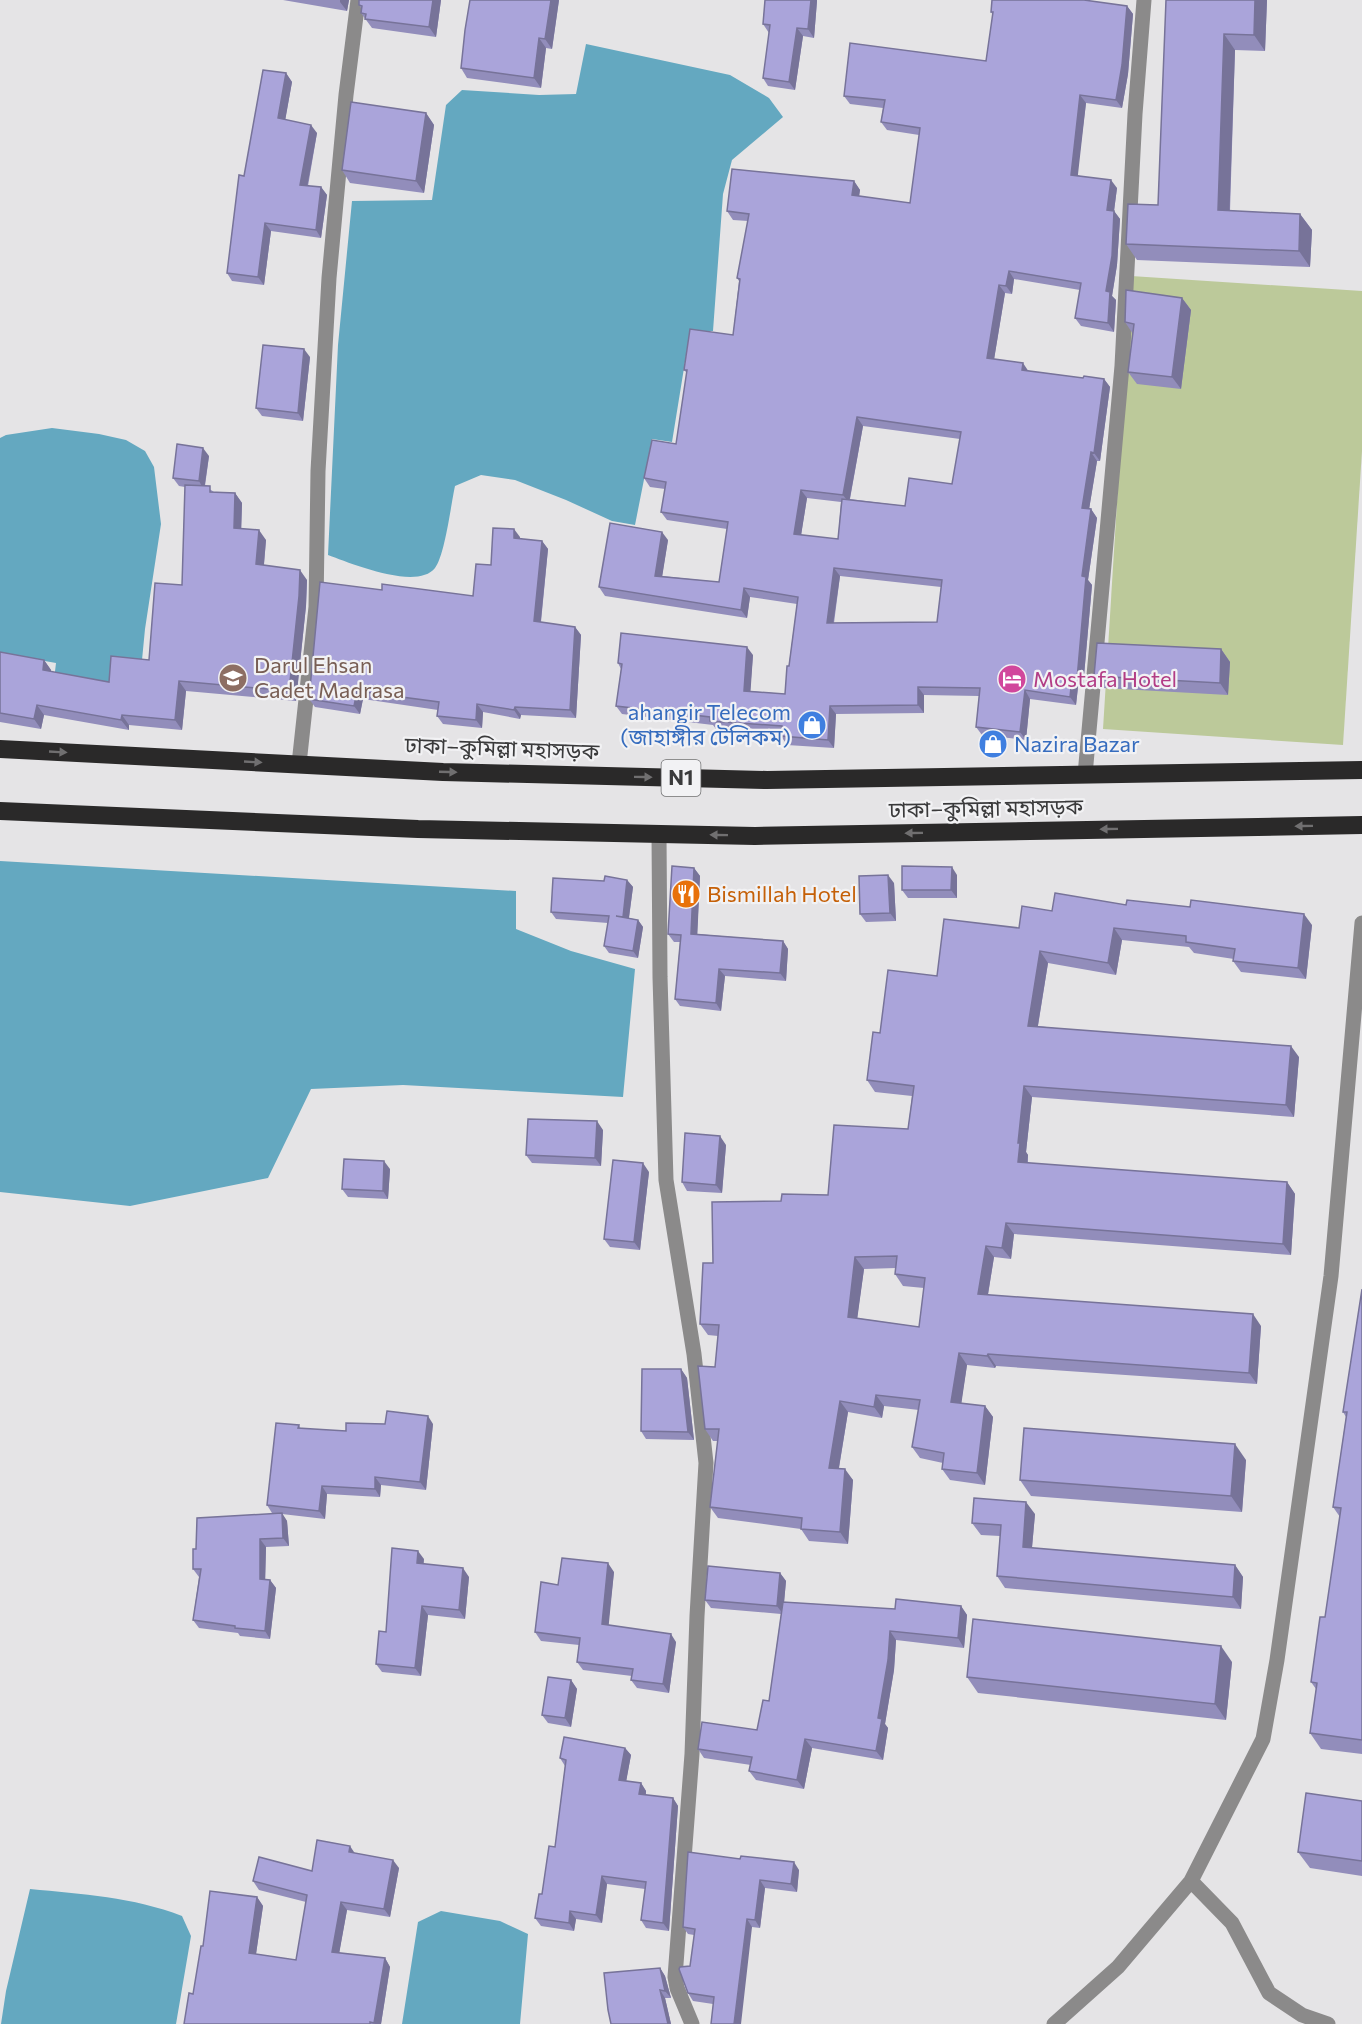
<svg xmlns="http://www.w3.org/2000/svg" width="1362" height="2024" viewBox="0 0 1362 2024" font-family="Commissioner,'Noto Sans Bengali',sans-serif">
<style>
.green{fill:#bcc99a}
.water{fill:#64a8c0}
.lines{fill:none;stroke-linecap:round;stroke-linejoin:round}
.minor{stroke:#8b8a8a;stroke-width:15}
.highway{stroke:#2a2929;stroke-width:18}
.wall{fill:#928dbb;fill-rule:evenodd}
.shaded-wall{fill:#777399}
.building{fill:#aaa4da;stroke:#777399;stroke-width:1.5;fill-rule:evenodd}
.oneway{fill:#706f70}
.labels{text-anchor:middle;stroke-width:4.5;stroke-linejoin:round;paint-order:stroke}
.shield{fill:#f2f2f4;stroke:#717172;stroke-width:1.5}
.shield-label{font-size:21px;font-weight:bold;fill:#3a3a3b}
.education-label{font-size:22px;fill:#785e54;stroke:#f2f2f4;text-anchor:start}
.hotel-label{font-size:22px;fill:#b23c85;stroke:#f2f2f4;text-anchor:start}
.shop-label{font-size:22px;fill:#366cbe;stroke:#f2f2f4;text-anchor:end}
.street-label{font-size:22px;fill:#3a3a3b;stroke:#f2f2f4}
.food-label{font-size:22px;fill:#c56008;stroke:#f2f2f4;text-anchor:start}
</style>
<rect width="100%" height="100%" fill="#e5e4e6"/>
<path class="green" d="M 1131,276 L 1362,291 L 1362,451 L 1343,745 L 1103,729 Z"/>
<path class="water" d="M 586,44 L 730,75 L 769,98 L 783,117 L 732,160 L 723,194 L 713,331 L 690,331 L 672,442 L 652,439 L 635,525 L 612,521 L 566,500 L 515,480 L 481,475 L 455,486 C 451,504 445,555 435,568 C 417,591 350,563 328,555 L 338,345 L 352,201 L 432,200 L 446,105 L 462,90 L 539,95 L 576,94 Z
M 52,428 L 99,434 L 126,440 L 145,451 L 154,467 L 161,524 L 145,629 L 142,660 L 116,662 L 108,684 L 54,680 L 56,663 L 0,653 L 0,438 L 6,435 Z
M 0,861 L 516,891 L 516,929 L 571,951 L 635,969 L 623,1097 L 403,1085 L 311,1089 L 268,1178 L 130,1206 L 0,1192 Z
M 30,1889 C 82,1894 133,1897 182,1916 L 191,1936 L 176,2024 L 1,2024 L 6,1991 Z
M 441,1911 L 500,1921 L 528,1934 L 520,2024 L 402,2024 L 418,1922 Z"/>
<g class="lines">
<path class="minor" d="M 299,764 L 316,607 L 318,471 L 329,278 L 346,95 L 358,0
M 1085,775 L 1122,366 L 1135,114 L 1144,0
M 659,834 L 660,977 L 666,1180 L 694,1354 L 706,1463 L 697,1616 L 692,1754 L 675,1977 L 677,1988 L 692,2024
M 1191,1881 L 1232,1923 L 1269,1993 L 1302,2015 L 1328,2024
M 1054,2024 L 1118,1967 L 1191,1881 L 1263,1739 L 1277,1660 L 1331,1276 L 1362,923"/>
<path class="highway" d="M 0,749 L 443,772 L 767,780 L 1362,770
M 0,811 L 418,829 L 755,836 L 1362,825"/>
</g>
<path class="wall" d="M 283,0 L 349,0 L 347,11 Z
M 359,0 L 441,0 L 436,37 L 372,28 L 361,13 L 361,8 L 359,5 Z
M 559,0 L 552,49 L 546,48 L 541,88 L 467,78 L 461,68 Z
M 765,0 L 817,0 L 817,1 L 814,38 L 803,36 L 795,90 L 768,86 L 763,78 L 769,33 L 763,24 Z
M 1166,0 L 1267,0 L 1265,51 L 1235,50 L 1230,211 L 1300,214 L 1312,230 L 1310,267 L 1137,260 L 1126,244 L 1158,205 Z
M 1127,6 L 1133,14 L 1128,74 L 1122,108 L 1086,103 L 1077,175 L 1117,188 L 1114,211 L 1120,219 L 1117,265 L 1112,296 L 1116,300 L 1114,332 L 1081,326 L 1075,318 L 1080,290 L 1014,279 L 1012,294 L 1005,293 L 994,359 L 1029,371 L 1083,378 L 1104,379 L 1110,387 L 1100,461 L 1097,461 L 1089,509 L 1091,509 L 1097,518 L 1088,580 L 1092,585 L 1083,687 L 1078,687 L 1076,705 L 1030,699 L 1026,740 L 982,735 L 976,727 L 979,696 L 924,695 L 924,713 L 836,714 L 834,748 L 787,745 L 781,736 L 782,734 L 716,729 L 713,725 L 622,714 L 616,706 L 621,669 L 618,663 L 753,655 L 750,691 L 785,694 L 797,604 L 750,597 L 747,618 L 605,596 L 599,587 L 668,540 L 662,576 L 719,582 L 727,529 L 667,520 L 661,512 L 665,489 L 650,487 L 644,478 L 676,444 L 687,373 L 684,370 L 733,335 L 739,281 L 737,278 L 748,221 L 733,220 L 727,211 L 854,181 L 860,190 L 859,196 L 910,203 L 919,135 L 887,130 L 881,122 L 883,108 L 850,104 L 844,96 L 986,61 L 993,15 L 991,12 ZM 863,426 L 960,439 L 952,484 L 905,506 L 850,499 ZM 807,498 L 841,502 L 838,539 L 801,535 ZM 840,576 L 941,587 L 937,622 L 834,623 Z
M 286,73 L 292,82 L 285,120 L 317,133 L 308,186 L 321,187 L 327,195 L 321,238 L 271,231 L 264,285 L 232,281 L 227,273 L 244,176 Z
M 426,113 L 434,125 L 424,193 L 350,183 L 342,170 Z
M 1182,298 L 1191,310 L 1181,389 L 1137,384 L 1128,372 L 1133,334 L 1125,322 Z
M 310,357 L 303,421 L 262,416 L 256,408 Z
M 209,456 L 205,486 L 214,492 L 235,493 L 242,503 L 241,529 L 266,540 L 264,565 L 307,580 L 306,606 L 296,701 L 186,691 L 182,730 L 129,725 L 129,730 L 44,715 L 41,729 L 0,722 L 0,652 L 44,660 L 51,670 L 51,672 L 109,682 L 149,660 L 182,585 L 185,487 L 179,486 L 173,478 Z
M 520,537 L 520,539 L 542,541 L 548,549 L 541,622 L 575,627 L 581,635 L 576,718 L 521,715 L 520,719 L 483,712 L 482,728 L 443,724 L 437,716 L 438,710 L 363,699 L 360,714 L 315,707 L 309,699 L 382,590 L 473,596 L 491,565 Z
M 1221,649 L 1230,662 L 1228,695 L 1103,688 L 1094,676 Z
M 694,868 L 700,876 L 697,934 L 783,941 L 788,949 L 786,981 L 725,976 L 721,1011 L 680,1006 L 675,999 L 680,942 L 674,942 L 668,934 Z
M 957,875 L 957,898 L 908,898 L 902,890 Z
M 627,880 L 633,887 L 629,918 L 638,920 L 643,927 L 638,958 L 609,953 L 604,946 L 608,923 L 556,919 L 551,912 L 604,881 Z
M 894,883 L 896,921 L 866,922 L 860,914 Z
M 1126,905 L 1312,925 L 1306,979 L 1241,972 L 1233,961 L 1234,959 L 1194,953 L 1189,947 L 1122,940 L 1116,975 L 1048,963 L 1038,1026 L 1299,1057 L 1294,1117 L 1032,1097 L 1026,1152 L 1028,1155 L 1028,1163 L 1287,1182 L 1295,1194 L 1291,1255 L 1014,1234 L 1011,1259 L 994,1257 L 988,1295 L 1261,1326 L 1257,1384 L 996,1366 L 995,1368 L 967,1365 L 961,1403 L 985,1406 L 993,1417 L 985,1485 L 950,1480 L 942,1469 L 943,1463 L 920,1458 L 912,1447 L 919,1410 L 884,1406 L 882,1418 L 848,1412 L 839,1468 L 853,1480 L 848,1544 L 809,1541 L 801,1529 L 718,1518 L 710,1507 L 718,1441 L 713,1441 L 705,1429 L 715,1367 L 718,1336 L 708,1335 L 700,1324 L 713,1263 L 781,1201 L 828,1195 L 908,1129 L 912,1096 L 875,1092 L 867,1080 L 880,1033 L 937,976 L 1019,928 L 1052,911 ZM 896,1268 L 895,1274 L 903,1286 L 924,1288 L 919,1327 L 857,1318 L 864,1269 Z
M 603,1130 L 601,1166 L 532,1163 L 526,1155 Z
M 726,1145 L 722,1193 L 687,1191 L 682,1182 Z
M 390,1169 L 388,1199 L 348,1197 L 342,1189 Z
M 649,1172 L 640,1250 L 610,1247 L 604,1239 Z
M 1362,1289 L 1362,1754 L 1321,1749 L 1310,1733 L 1316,1689 L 1311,1682 L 1325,1617 L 1340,1517 L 1333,1507 L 1346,1417 L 1343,1412 Z
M 681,1369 L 687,1378 L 694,1440 L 646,1439 L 641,1431 Z
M 385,1424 L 433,1424 L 426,1490 L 381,1485 L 380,1497 L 327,1494 L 325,1519 L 282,1514 L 287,1521 L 289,1546 L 266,1547 L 265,1580 L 270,1580 L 276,1588 L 270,1639 L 240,1636 L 238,1633 L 199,1628 L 193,1620 L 199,1577 L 193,1569 L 196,1549 L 278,1513 L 272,1513 L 267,1505 L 299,1425 L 301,1429 L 346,1431 Z
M 1246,1460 L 1242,1512 L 1031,1496 L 1020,1480 Z
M 1035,1514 L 1032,1548 L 1235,1565 L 1243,1577 L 1241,1609 L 1005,1588 L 997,1576 L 1000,1536 L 981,1535 L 972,1523 Z
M 424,1559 L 423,1564 L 469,1577 L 465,1619 L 428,1615 L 421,1676 L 382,1672 L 376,1664 L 386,1632 Z
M 614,1572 L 608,1625 L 676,1642 L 669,1693 L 637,1688 L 631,1680 L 632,1676 L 583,1670 L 577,1662 L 579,1645 L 541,1641 L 535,1632 L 558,1585 Z
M 780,1573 L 786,1581 L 784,1602 L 895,1609 L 961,1606 L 967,1615 L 964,1648 L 896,1640 L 894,1670 L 885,1724 L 888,1728 L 883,1760 L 812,1748 L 804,1789 L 756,1780 L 749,1771 L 751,1765 L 704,1758 L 698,1749 L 757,1730 L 769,1701 L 781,1614 L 711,1608 L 705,1600 Z
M 1232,1662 L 1226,1720 L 978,1693 L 967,1677 Z
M 571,1680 L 577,1689 L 571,1727 L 548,1723 L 542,1715 Z
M 625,1748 L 631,1755 L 626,1781 L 641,1783 L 646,1791 L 646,1795 L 673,1798 L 678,1806 L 669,1931 L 646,1928 L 641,1920 L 645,1889 L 607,1884 L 602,1923 L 576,1919 L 574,1931 L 541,1926 L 535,1918 L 555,1847 L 565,1766 L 560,1758 Z
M 1362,1801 L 1362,1876 L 1310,1868 L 1298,1852 Z
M 688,1852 L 799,1870 L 797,1892 L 765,1888 L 760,1928 L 752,1927 L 713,2004 L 693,2001 L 688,1993 L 694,1935 L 688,1934 L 683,1927 Z
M 355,1853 L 399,1868 L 390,1917 L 347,1910 L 339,1953 L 385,1958 L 390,1967 L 381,2024 L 184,2024 L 193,1994 L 203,1946 L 257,1897 L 263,1906 L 256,1954 L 296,1960 L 306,1902 L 259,1890 L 253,1881 L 312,1871 Z
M 660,1968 L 665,1976 L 671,1998 L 665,1998 L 671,2024 L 611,2024 Z"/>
<path class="shaded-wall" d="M 340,0 L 349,0 L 347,11 L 340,2 Z
M 433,0 L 441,0 L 436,37 L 429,27 Z
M 551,0 L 559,0 L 552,49 L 545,39 Z
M 811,0 L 817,0 L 817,1 L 814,38 L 808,29 Z
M 1255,0 L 1267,0 L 1265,51 L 1254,35 Z
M 1127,6 L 1133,14 L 1128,74 L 1122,108 L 1116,100 Z
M 797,28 L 803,36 L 795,90 L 789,82 Z
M 1224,34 L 1235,50 L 1229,226 L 1218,210 Z
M 539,38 L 546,48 L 541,88 L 534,78 Z
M 286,73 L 292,82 L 284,127 L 278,118 Z
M 1080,95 L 1086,103 L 1077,183 L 1071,175 Z
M 426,113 L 434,125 L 424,193 L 416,181 Z
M 311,125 L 317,133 L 306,193 L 300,185 Z
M 1111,180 L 1117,188 L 1114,211 L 1120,219 L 1117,265 L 1112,296 L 1116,300 L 1114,332 L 1108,323 L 1106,291 L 1107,210 Z
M 854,181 L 860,190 L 858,203 L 852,195 Z
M 321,187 L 327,195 L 321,238 L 316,230 Z
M 1300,214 L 1312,230 L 1310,267 L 1299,251 Z
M 265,223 L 271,231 L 264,285 L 258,277 Z
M 1009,271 L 1014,279 L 1012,294 L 1006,286 Z
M 999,285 L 1005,293 L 993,366 L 987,358 Z
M 1182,298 L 1191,310 L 1181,389 L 1172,377 Z
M 304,349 L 310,357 L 303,421 L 298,413 Z
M 1023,363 L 1029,372 L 1022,370 Z
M 1104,379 L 1110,387 L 1100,461 L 1094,453 Z
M 857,417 L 863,426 L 849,503 L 843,495 Z
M 203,448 L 209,456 L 204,490 L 199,481 Z
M 1091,452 L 1097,461 L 1088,516 L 1082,508 Z
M 801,490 L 807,498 L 800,542 L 794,534 Z
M 235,493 L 242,503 L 241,538 L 234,528 Z
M 1091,509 L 1097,518 L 1088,580 L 1092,585 L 1083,687 L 1077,679 L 1082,576 Z
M 514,529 L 520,537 L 520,547 L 514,538 Z
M 259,530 L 266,540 L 263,574 L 256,564 Z
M 662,532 L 668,540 L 661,584 L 655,576 Z
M 542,541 L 548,549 L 540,629 L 534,621 Z
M 834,568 L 840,576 L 832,632 L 827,623 Z
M 300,570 L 307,580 L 306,606 L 296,701 L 289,691 Z
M 744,588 L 750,597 L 747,618 L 741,610 Z
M 575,627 L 581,635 L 576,718 L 570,710 Z
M 747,647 L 753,655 L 750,699 L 744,691 Z
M 1221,649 L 1230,662 L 1228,695 L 1220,683 Z
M 44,660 L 51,670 L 50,680 L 43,670 Z
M 1072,678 L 1078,687 L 1076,705 L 1070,697 Z
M 179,681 L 186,691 L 182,730 L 175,720 Z
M 918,687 L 924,695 L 924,713 L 918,705 Z
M 1025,690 L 1030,699 L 1026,740 L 1020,732 Z
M 357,691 L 363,699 L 360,714 L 354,706 Z
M 477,704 L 483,712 L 482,728 L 476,720 Z
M 37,705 L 44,715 L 41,729 L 34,719 Z
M 830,706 L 836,714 L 834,748 L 828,740 Z
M 515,707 L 521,715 L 520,719 L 514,710 Z
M 122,715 L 129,725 L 129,730 L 121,720 Z
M 952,867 L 957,875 L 957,898 L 951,890 Z
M 694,868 L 700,876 L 697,942 L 691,934 Z
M 888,875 L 894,883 L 896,921 L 890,913 Z
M 627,880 L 633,887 L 628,924 L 623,917 Z
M 1304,914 L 1312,925 L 1306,979 L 1298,968 Z
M 638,920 L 643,927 L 638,958 L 633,951 Z
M 1114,928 L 1122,940 L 1116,975 L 1108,963 Z
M 783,941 L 788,949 L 786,981 L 780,973 Z
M 1040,951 L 1048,963 L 1036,1037 L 1028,1026 Z
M 719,969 L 725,976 L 721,1011 L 716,1003 Z
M 1291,1046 L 1299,1057 L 1294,1117 L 1286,1105 Z
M 1024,1086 L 1032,1097 L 1026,1152 L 1028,1155 L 1026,1174 L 1018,1162 L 1018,1143 Z
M 597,1121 L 603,1130 L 601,1166 L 595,1158 Z
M 720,1136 L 726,1145 L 722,1193 L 716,1185 Z
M 384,1161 L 390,1169 L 388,1199 L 383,1191 Z
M 643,1163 L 649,1172 L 640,1250 L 634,1242 Z
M 1287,1182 L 1295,1194 L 1291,1255 L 1283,1244 Z
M 1006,1223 L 1014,1234 L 1011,1259 L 1002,1248 Z
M 986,1246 L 994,1257 L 986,1306 L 978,1294 Z
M 855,1257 L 864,1269 L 856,1328 L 848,1317 Z
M 1253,1314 L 1261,1326 L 1257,1384 L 1249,1373 Z
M 959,1353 L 967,1365 L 960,1413 L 951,1402 Z
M 988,1354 L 996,1366 L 995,1368 L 987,1356 Z
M 681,1369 L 687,1378 L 694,1440 L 688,1432 Z
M 876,1395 L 884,1406 L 882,1418 L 874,1407 Z
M 840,1401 L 848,1412 L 837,1479 L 829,1468 Z
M 985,1406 L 993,1417 L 985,1485 L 977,1473 Z
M 428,1416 L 433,1424 L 426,1490 L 420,1482 Z
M 1235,1444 L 1246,1460 L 1242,1512 L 1231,1496 Z
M 845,1469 L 853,1480 L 848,1544 L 840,1532 Z
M 375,1477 L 381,1485 L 380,1497 L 375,1489 Z
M 322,1486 L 327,1494 L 325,1519 L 319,1511 Z
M 1026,1502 L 1035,1514 L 1031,1558 L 1023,1547 Z
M 282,1513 L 287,1521 L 289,1546 L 283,1538 Z
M 260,1539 L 266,1547 L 265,1587 L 260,1579 Z
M 418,1551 L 424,1559 L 423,1571 L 417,1563 Z
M 608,1563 L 614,1572 L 608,1632 L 602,1624 Z
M 1235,1565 L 1243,1577 L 1241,1609 L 1233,1597 Z
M 463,1568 L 469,1577 L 465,1619 L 459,1610 Z
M 780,1573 L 786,1581 L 783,1614 L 777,1606 Z
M 270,1580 L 276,1588 L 270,1639 L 265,1631 Z
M 422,1606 L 428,1615 L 421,1676 L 415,1668 Z
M 961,1606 L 967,1615 L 964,1648 L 958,1638 Z
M 890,1631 L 896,1640 L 894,1670 L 885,1724 L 888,1728 L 883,1760 L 876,1751 L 878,1718 Z
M 671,1634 L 676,1642 L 669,1693 L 663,1684 Z
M 1221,1646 L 1232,1662 L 1226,1720 L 1215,1704 Z
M 571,1680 L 577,1689 L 571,1727 L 565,1718 Z
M 805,1739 L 812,1748 L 804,1789 L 797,1780 Z
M 625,1748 L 631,1755 L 625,1788 L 619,1780 Z
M 641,1783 L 646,1791 L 645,1802 L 639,1794 Z
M 673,1798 L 678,1806 L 669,1931 L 663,1923 Z
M 350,1846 L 356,1855 L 349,1852 Z
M 393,1860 L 399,1868 L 390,1917 L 384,1909 Z
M 794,1862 L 799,1870 L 797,1892 L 791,1884 Z
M 602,1876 L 607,1884 L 602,1923 L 596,1915 Z
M 760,1880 L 765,1888 L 760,1928 L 755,1920 Z
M 257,1897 L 263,1906 L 255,1961 L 249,1953 Z
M 341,1902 L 347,1910 L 338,1960 L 332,1952 Z
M 570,1911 L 576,1919 L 574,1931 L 569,1923 Z
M 747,1919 L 752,1927 L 741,2024 L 734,2024 Z
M 385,1958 L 390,1967 L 381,2024 L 375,2024 L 374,2023 Z
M 660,1968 L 665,1976 L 671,1998 L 665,1991 Z
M 660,1990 L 665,1998 L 671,2024 L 668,2024 Z"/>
<path class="building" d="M 359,0 L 433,0 L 429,27 L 365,19 L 366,14 L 361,13 L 362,6 L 359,5 Z
M 470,0 L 551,0 L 545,39 L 539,38 L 534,78 L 461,68 L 465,30 Z
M 765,0 L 811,0 L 808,29 L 797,28 L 789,82 L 763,78 L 770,25 L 763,24 Z
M 992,0 L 1084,0 L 1127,6 L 1122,65 L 1116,100 L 1080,95 L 1071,175 L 1111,180 L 1107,210 L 1114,211 L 1112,256 L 1106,291 L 1110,292 L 1108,323 L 1075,318 L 1081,283 L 1009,271 L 1006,286 L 999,285 L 987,358 L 1023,363 L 1022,370 L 1083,378 L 1084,376 L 1104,379 L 1094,453 L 1091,452 L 1082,508 L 1091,509 L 1082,576 L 1086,577 L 1077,679 L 1072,678 L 1070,697 L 1025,690 L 1020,732 L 976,727 L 980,688 L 918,687 L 918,705 L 830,706 L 828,740 L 781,736 L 782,726 L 710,721 L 710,717 L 616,706 L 622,664 L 618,663 L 621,633 L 747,647 L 744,691 L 785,694 L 787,666 L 789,666 L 798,597 L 744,588 L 741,610 L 599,587 L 610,523 L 662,532 L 655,576 L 719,582 L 728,522 L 661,512 L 666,482 L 644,478 L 652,440 L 676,444 L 687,370 L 684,370 L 690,329 L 733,335 L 740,279 L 737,278 L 749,214 L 727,211 L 732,169 L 854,181 L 852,195 L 910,203 L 920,128 L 881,122 L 885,100 L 844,96 L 850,43 L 986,61 L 993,12 L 991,12 ZM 857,417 L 961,432 L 952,484 L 909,478 L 905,506 L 842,499 L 838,539 L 794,534 L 801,490 L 843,495 ZM 834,568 L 942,580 L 937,622 L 827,623 Z
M 1166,0 L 1255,0 L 1254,35 L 1224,34 L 1218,210 L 1300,214 L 1299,251 L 1126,244 L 1128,204 L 1158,205 Z
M 263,70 L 286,73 L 278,118 L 311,125 L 300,185 L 321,187 L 316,230 L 265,223 L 258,277 L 227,273 L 239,175 L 244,176 Z
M 351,102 L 426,113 L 416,181 L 342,170 Z
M 1126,290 L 1182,298 L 1172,377 L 1128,372 L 1134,324 L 1125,322 Z
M 263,345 L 304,349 L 298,413 L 256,408 Z
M 177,444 L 203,448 L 199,481 L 173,478 Z
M 185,485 L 210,486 L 210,492 L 235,493 L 234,528 L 259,530 L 256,564 L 300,570 L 299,596 L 289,691 L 179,681 L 175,720 L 122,715 L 121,720 L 37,705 L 34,719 L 0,713 L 0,652 L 44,660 L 43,670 L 109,682 L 111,656 L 149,660 L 155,583 L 182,585 Z
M 493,528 L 514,529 L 514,538 L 542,541 L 534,621 L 575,627 L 570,710 L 515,707 L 514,710 L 477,704 L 476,720 L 437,716 L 439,702 L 357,691 L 354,706 L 309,699 L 320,582 L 382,590 L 382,584 L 473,596 L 476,564 L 491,565 Z
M 1097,643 L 1221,649 L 1220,683 L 1094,676 Z
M 672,866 L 694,868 L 691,934 L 783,941 L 780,973 L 719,969 L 716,1003 L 675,999 L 681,935 L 668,934 Z
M 902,866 L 952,867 L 951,890 L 902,890 Z
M 888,875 L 890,913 L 860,914 L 859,876 Z
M 605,876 L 627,880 L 623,917 L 616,916 L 638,920 L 633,951 L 604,946 L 609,916 L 551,912 L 553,878 L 604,881 Z
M 1055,893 L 1126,905 L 1127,900 L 1190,907 L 1191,900 L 1304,914 L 1298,968 L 1233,961 L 1235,949 L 1186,942 L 1186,936 L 1114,928 L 1108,963 L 1040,951 L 1028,1026 L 1291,1046 L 1286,1105 L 1024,1086 L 1018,1143 L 1020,1143 L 1018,1162 L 1287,1182 L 1283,1244 L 1006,1223 L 1002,1248 L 986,1246 L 978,1294 L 1253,1314 L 1249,1373 L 988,1354 L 987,1356 L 959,1353 L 951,1402 L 985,1406 L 977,1473 L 942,1469 L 944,1453 L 912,1447 L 920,1400 L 876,1395 L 874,1407 L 840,1401 L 829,1468 L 845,1469 L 840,1532 L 801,1529 L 802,1518 L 710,1507 L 719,1429 L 705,1429 L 698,1366 L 715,1367 L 719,1325 L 700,1324 L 703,1263 L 713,1263 L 712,1202 L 781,1201 L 782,1194 L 828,1195 L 834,1125 L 908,1129 L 914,1086 L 867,1080 L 873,1032 L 880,1033 L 888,970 L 937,976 L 944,919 L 1019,928 L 1022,906 L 1052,911 ZM 897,1256 L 895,1274 L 925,1278 L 919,1327 L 848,1317 L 855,1257 Z
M 528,1119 L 597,1121 L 595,1158 L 526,1155 Z
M 685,1133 L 720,1136 L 716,1185 L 682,1182 Z
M 344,1159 L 384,1161 L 383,1191 L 342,1189 Z
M 613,1160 L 643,1163 L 634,1242 L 604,1239 Z
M 1362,1289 L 1362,1740 L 1310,1733 L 1317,1683 L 1311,1682 L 1320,1617 L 1325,1617 L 1341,1508 L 1333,1507 L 1347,1412 L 1343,1412 Z
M 642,1369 L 681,1369 L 688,1432 L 641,1431 Z
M 387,1411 L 428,1416 L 420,1482 L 375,1477 L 375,1489 L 322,1486 L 319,1511 L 267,1505 L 276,1423 L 299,1425 L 298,1428 L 346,1431 L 346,1423 L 385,1424 Z
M 1024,1428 L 1235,1444 L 1231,1496 L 1020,1480 Z
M 974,1498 L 1026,1502 L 1023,1547 L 1235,1565 L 1233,1597 L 997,1576 L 1001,1525 L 972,1523 Z
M 282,1513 L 283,1538 L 260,1539 L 260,1579 L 270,1580 L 265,1631 L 235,1628 L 235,1626 L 193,1620 L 201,1569 L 193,1569 L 193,1549 L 196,1549 L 197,1518 Z
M 392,1548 L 418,1551 L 417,1563 L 463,1568 L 459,1610 L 422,1606 L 415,1668 L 376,1664 L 379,1631 L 386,1632 Z
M 562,1558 L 608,1563 L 602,1624 L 671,1634 L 663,1684 L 631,1680 L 633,1669 L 577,1662 L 580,1638 L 535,1632 L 541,1582 L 558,1585 Z
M 708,1566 L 780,1573 L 777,1606 L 705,1600 Z
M 896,1599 L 961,1606 L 958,1638 L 890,1631 L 888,1660 L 878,1718 L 882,1719 L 876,1751 L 805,1739 L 797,1780 L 749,1771 L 752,1757 L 698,1749 L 702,1722 L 757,1730 L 763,1700 L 769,1701 L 783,1602 L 895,1609 Z
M 973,1619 L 1221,1646 L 1215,1704 L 967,1677 Z
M 548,1677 L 571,1680 L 565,1718 L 542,1715 Z
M 564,1737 L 625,1748 L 619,1780 L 641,1783 L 639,1794 L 673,1798 L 663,1923 L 641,1920 L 646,1882 L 602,1876 L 596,1915 L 570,1911 L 569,1923 L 535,1918 L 539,1894 L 542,1894 L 549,1846 L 555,1847 L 566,1760 L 560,1758 Z
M 1306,1793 L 1362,1801 L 1362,1861 L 1298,1852 Z
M 317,1840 L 350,1846 L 349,1852 L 393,1860 L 384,1909 L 341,1902 L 332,1952 L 385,1958 L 374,2023 L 370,2022 L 370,2024 L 184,2024 L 189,1993 L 193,1994 L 201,1946 L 203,1946 L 210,1891 L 257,1897 L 249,1953 L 296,1960 L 307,1895 L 253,1881 L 259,1857 L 312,1871 Z
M 688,1852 L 740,1859 L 741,1856 L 794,1862 L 791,1884 L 760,1880 L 755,1920 L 747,1919 L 734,2024 L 711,2024 L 714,1997 L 688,1993 L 679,1969 L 680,1967 L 690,1966 L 695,1929 L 683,1927 Z
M 660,1968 L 665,1991 L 660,1990 L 668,2024 L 611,2024 L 608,2010 L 604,1973 Z"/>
<defs><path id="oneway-solid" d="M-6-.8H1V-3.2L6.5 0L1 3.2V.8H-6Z" transform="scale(1.5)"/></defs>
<g class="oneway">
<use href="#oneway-solid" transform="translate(58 752) rotate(3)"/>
<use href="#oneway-solid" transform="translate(253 762) rotate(3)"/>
<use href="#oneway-solid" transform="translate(448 772) rotate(2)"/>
<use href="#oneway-solid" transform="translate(643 777) rotate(1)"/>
<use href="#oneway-solid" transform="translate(1304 826) rotate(179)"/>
<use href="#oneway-solid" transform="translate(1109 829) rotate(179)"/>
<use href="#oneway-solid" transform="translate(914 833) rotate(179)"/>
<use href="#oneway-solid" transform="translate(719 835) rotate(-179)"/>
</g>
<defs>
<g id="school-disc" transform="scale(1.5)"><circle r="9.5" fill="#8d6e63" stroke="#f2f2f4"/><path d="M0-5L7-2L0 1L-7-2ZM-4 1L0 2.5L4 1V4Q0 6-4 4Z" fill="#fff"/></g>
<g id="hotel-disc" transform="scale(1.5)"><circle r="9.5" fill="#d1479c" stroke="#f2f2f4"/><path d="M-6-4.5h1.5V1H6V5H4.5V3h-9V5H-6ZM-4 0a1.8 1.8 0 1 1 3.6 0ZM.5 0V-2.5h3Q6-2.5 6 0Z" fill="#fff"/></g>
<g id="shop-disc" transform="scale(1.5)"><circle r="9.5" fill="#3f7fe0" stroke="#f2f2f4"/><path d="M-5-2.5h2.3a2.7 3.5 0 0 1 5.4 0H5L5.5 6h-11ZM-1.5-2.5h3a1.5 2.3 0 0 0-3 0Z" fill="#fff"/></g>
<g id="restaurant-disc" transform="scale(1.5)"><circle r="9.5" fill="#e8710a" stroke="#f2f2f4"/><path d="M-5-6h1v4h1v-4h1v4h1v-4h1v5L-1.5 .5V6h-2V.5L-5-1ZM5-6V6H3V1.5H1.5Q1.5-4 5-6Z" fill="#fff"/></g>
</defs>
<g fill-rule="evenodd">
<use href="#school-disc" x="233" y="678"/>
<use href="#hotel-disc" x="1012" y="679"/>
<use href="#shop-disc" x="812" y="725"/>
<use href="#shop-disc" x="993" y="744"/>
<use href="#restaurant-disc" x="686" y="894"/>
</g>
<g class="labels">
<rect class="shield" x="661.5" y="760" width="39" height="36" rx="4.5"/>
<g class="shield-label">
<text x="681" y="785">N1</text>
</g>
<g class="education-label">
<text x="254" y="673">Darul Ehsan<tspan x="254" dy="25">Cadet Madrasa</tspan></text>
</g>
<g class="hotel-label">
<text x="1033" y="687">Mostafa Hotel</text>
</g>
<g class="shop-label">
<text x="791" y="720">ahangir Telecom<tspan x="791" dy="25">(জাহাঙ্গীর টেলিকম)</tspan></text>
<text x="1014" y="752" text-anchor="start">Nazira Bazar</text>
</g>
<g class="street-label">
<text transform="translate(502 748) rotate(2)" y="8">ঢাকা–কুমিল্লা মহাসড়ক</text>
<text transform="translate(986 808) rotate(-1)" y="8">ঢাকা–কুমিল্লা মহাসড়ক</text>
</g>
<g class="food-label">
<text x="707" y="902">Bismillah Hotel</text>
</g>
</g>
</svg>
